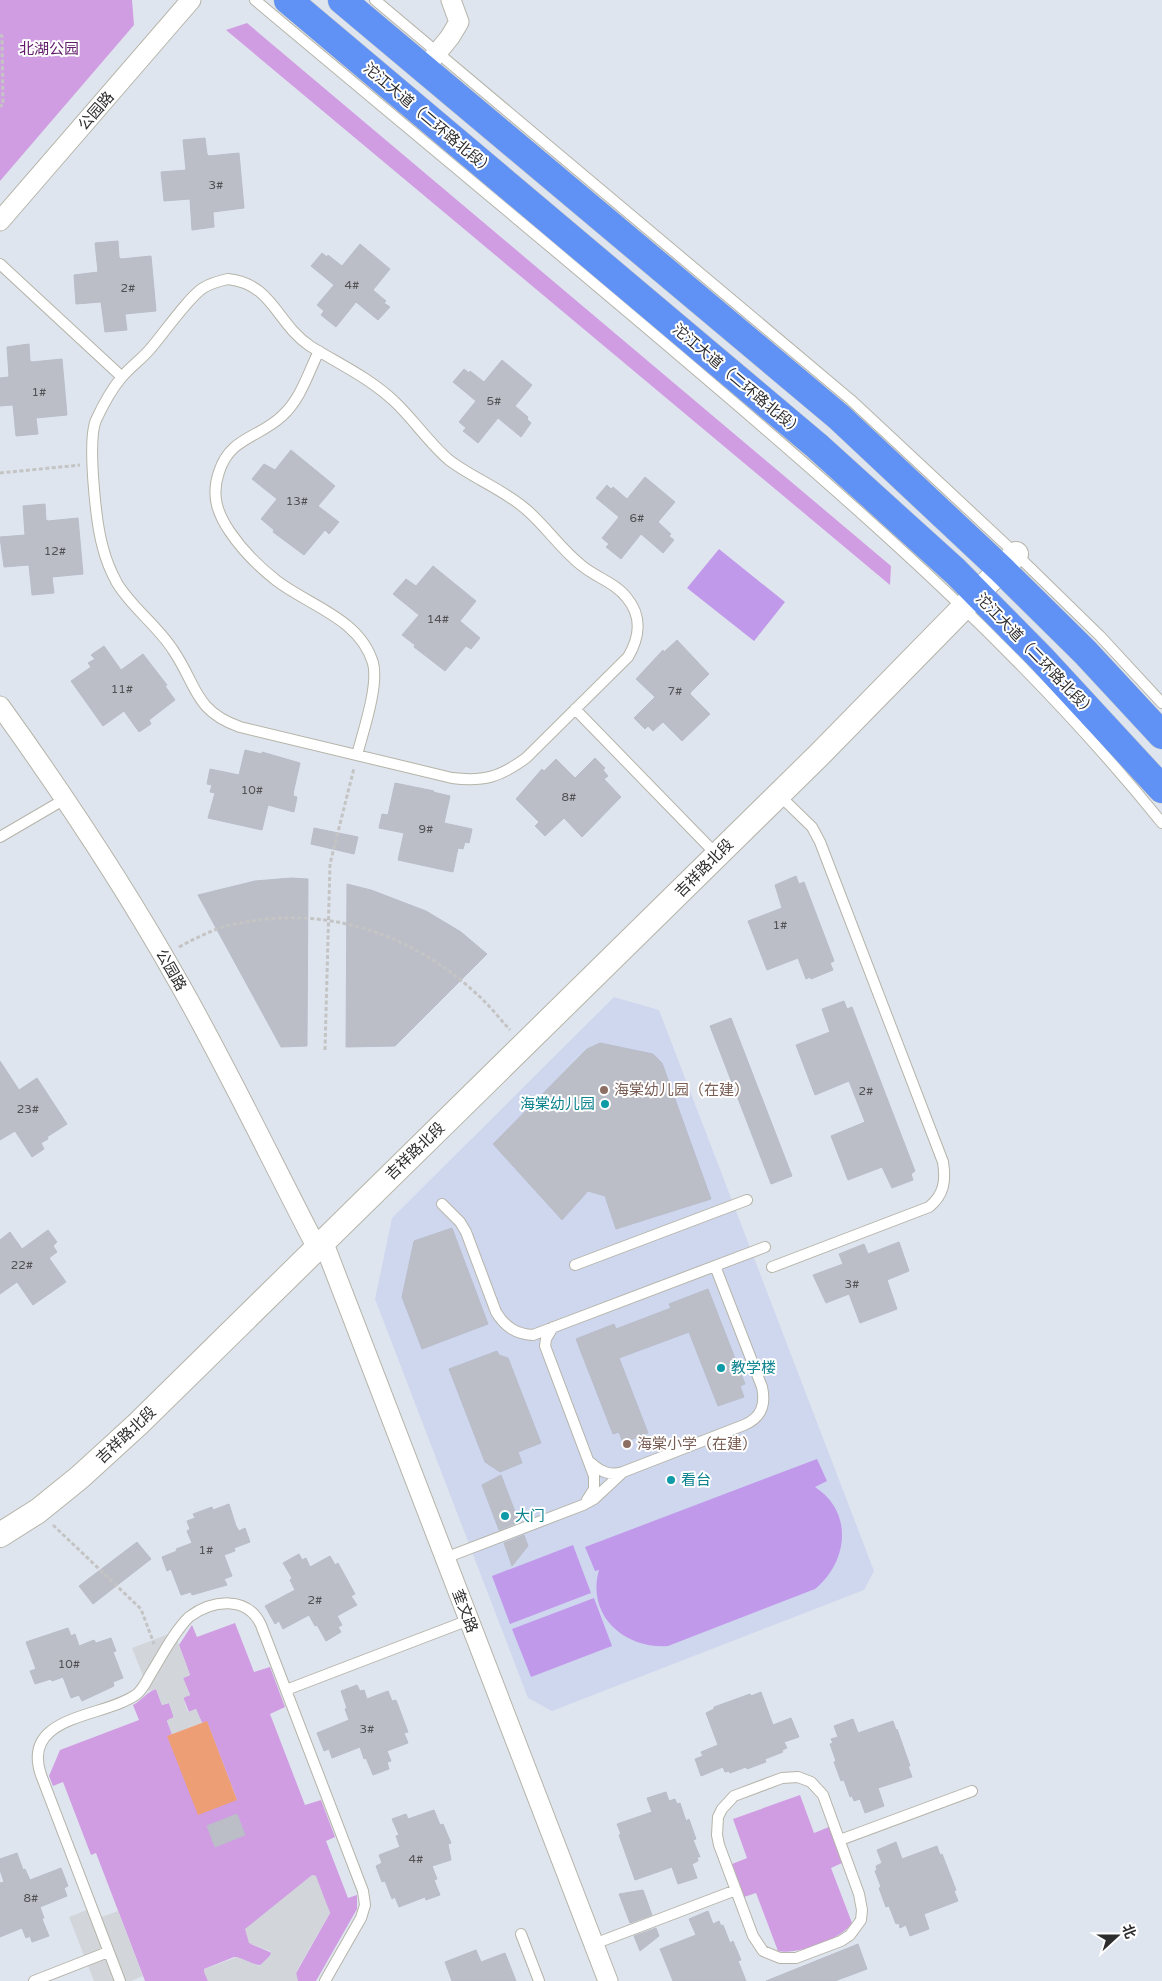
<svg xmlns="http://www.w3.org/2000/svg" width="1162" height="1981" viewBox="0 0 1162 1981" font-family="'Varela Round','Noto Sans SC',sans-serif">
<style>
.education{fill:#cfd7ef}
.green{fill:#d09de3}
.pitch{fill:#c199ea}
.plaza{fill:#d2d5da}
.water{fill:#ed9e75}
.building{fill:#bcbec7;stroke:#b9bdc9}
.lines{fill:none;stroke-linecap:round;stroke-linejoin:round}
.service-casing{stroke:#b5b4a9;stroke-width:12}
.minor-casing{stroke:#b5b4a9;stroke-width:21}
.tertiary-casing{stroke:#b5b4a9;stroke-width:26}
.trunk-casing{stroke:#c4c4c4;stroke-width:29}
.path{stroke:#c4c4c4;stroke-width:3;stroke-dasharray:4 2.5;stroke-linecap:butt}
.service{stroke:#fff;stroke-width:10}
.minor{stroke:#fff;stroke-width:19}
.tertiary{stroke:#fff;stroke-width:24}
.trunk{stroke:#6092f6;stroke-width:28}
.education-dot{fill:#8d6e63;stroke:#fff;stroke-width:2}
.culture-dot{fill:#0f9aa8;stroke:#fff;stroke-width:2}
.labels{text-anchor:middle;stroke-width:4;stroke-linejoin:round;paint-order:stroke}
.number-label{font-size:12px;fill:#515154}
.park-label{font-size:15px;fill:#601c6a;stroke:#fff}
.street-label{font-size:15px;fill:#2d2d2d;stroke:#fff}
.education-label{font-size:15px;fill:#785e54;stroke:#fff;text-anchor:start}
.culture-label{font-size:15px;fill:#0d838f;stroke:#fff;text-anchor:start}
</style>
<rect width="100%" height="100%" fill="#dfe5ee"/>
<path class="education" d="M 614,997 L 659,1010 L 874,1571 L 864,1590 L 552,1711 L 528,1698 L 375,1299 L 392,1218 Z"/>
<path class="green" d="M 0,0 L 132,0 L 134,25 L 0,181 Z
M 247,23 L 891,566 L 890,585 L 226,30 Z
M 235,1623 L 254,1672 L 270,1667 L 285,1707 L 270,1714 L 305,1805 L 321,1800 L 335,1837 L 326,1841 L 348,1898 L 357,1895 L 357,1909 L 316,1981 L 298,1981 L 295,1975 L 330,1913 L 314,1875 L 251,1944 L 272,1953 L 262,1965 C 253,1966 244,1958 234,1957 L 204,1969 L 208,1981 L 145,1981 L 96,1853 L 91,1855 L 63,1782 L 53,1786 L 49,1776 L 60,1750 L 139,1720 L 133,1705 C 142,1700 147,1692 156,1689 L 162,1705 L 169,1703 L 174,1718 L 167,1721 L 172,1734 L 168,1736 L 237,1800 L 207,1722 L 202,1723 L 196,1709 L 189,1712 L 183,1697 L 190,1695 L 183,1678 L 190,1675 L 179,1645 L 192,1625 L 197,1637 Z
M 800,1795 L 814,1833 L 829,1827 L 842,1863 L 831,1868 L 852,1923 C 841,1940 797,1955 778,1951 L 756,1893 L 744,1897 L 732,1864 L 747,1858 L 733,1819 Z"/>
<path class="pitch" d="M 719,549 L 785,602 L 754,641 L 687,588 Z
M 817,1459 L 827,1481 L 815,1487 C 854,1512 848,1562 815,1589 L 668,1646 C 624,1649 586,1615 599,1570 L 595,1571 L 585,1547 Z
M 573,1545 L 591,1593 L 510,1624 L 492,1576 Z
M 594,1598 L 612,1646 L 531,1677 L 512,1629 Z"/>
<path class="plaza" d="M 174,1632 L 190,1675 L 183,1678 L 190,1695 L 183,1698 L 188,1712 L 196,1709 L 202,1723 L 172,1734 L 167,1720 L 174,1717 L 169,1703 L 162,1705 L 156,1689 L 149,1691 L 132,1648 Z
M 312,1875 L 316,1876 L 330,1913 L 296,1972 L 298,1981 L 208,1981 L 204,1972 L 205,1969 L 237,1957 L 259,1966 L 271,1955 L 270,1951 L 249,1943 L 245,1929 Z
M 89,1909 L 93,1920 L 118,1911 L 143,1976 L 131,1981 L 94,1981 L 69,1917 Z"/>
<path class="water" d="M 207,1721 L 237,1800 L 198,1815 L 167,1736 Z"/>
<path class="building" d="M 205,138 L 207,154 L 209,156 L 239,153 L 244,208 L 213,212 L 214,227 L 192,230 L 190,199 L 164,201 L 161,172 L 186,170 L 183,140 Z
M 118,241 L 119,257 L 121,259 L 151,256 L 156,311 L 125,314 L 127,330 L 105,332 L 101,302 L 76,304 L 74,275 L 98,272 L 95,243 Z
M 360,244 L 390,269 L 373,290 L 386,301 L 384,303 L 390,307 L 378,320 L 356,302 L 336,327 L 321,315 L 324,311 L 317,305 L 334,285 L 311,266 L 322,253 L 327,257 L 328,255 L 342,266 Z
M 29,344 L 30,361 L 32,362 L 62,359 L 67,415 L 36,418 L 38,434 L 16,436 L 13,405 L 0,406 L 0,378 L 9,377 L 7,347 Z
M 502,360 L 532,385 L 515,406 L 528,417 L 527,419 L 531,423 L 521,437 L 498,418 L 478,443 L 463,431 L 466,428 L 459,422 L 476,401 L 453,382 L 464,369 L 469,373 L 470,371 L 484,382 Z
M 291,450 L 335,486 L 318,506 L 339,522 L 329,534 L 325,530 L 304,555 L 273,532 L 274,530 L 261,519 L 277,499 L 252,479 L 264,464 L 275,470 Z
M 645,477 L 675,502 L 658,522 L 671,534 L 669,536 L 674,540 L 663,553 L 641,534 L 621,559 L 606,547 L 609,544 L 602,538 L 619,517 L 596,498 L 607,485 L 611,489 L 613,487 L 627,499 Z
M 45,504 L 46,520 L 48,521 L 78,518 L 83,574 L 52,577 L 54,593 L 32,595 L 29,565 L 4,567 L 0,537 L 25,535 L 23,506 Z
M 433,566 L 476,601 L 460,621 L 480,638 L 471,649 L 466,646 L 445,671 L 414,647 L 415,645 L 402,635 L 419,615 L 393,594 L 406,579 L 416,586 Z
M 677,640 L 709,674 L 691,692 L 690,694 L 710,714 L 682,741 L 663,722 L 653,731 L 648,726 L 645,729 L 634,718 L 655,697 L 636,679 L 663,650 L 664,652 Z
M 104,646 L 121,670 L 143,654 L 167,685 L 165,686 L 175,700 L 149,720 L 151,724 L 139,732 L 124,711 L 103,726 L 71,681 L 91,667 L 88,663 L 95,659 L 91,655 Z
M 245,750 L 262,754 L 262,752 L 300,763 L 294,789 L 293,796 L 297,797 L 294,812 L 268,805 L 262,830 L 208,818 L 215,793 L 210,792 L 212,785 L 207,784 L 210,769 L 239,775 Z
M 595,758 L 605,768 L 603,770 L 608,776 L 604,779 L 621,797 L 582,837 L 564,818 L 545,836 L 535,826 L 539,822 L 516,799 L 542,769 L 544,771 L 556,759 L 575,778 Z
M 395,783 L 434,791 L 433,792 L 450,796 L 444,823 L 472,829 L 469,843 L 465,842 L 463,849 L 458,848 L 453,872 L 398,860 L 404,833 L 379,828 L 382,814 L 388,815 Z
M 314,828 L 358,837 L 354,854 L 311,844 Z
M 796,876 L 799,884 L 804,882 L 834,961 L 830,963 L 833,970 L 811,979 L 810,977 L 806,979 L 798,958 L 767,970 L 748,921 L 782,908 L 775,885 Z
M 291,878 L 308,879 L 307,1046 L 281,1047 L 198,895 L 255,881 Z
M 347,884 L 371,890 L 426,911 L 461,932 L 487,954 L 395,1046 L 346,1047 Z
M 844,1001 L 847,1009 L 852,1007 L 915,1171 L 911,1174 L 913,1180 L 892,1188 L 882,1167 L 848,1180 L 831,1136 L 865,1122 L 849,1081 L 815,1095 L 796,1045 L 830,1032 L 822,1009 Z
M 731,1018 L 792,1176 L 771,1184 L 710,1026 Z
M 600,1043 L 653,1054 L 662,1063 L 711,1199 L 616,1229 L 605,1196 L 588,1191 L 562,1220 L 493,1144 L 587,1049 Z
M 0,1061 L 19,1090 L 37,1078 L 67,1124 L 47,1137 L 48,1139 L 41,1143 L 44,1149 L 32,1157 L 15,1131 L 0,1140 Z
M 452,1228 L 488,1324 L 422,1349 L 402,1297 L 414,1241 Z
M 48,1230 L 57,1242 L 53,1246 L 57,1252 L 49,1258 L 66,1282 L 33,1305 L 17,1282 L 0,1294 L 0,1240 L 10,1232 L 22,1249 Z
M 899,1242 L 909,1271 L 887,1280 L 897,1309 L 860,1323 L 849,1294 L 826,1303 L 813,1275 L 843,1264 L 839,1254 L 864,1244 L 868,1254 Z
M 708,1289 L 745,1384 L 740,1386 L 744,1397 L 718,1406 L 689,1332 L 619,1358 L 648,1433 L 623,1443 L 619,1432 L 613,1434 L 576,1339 L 614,1324 L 616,1329 L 671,1308 L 669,1304 Z
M 497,1351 L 499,1355 L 508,1358 L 541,1443 L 518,1452 L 522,1463 L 500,1472 L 485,1462 L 449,1369 Z
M 501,1475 L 519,1522 L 499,1530 L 482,1485 Z
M 229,1504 L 236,1526 L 239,1531 L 245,1528 L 250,1542 L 234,1548 L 235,1551 L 224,1555 L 232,1576 L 224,1579 L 227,1585 L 192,1595 L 191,1592 L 181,1595 L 171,1569 L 167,1571 L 162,1557 L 177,1551 L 176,1549 L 192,1543 L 187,1531 L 190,1529 L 187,1521 L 195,1518 L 193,1514 L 212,1507 L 213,1510 Z
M 524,1535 L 528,1546 L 512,1566 L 504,1543 Z
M 137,1542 L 151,1559 L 93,1604 L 79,1586 Z
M 299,1554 L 302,1560 L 306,1558 L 310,1567 L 330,1556 L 335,1565 L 338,1563 L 355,1594 L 351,1596 L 357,1605 L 337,1616 L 342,1625 L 338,1627 L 341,1632 L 326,1641 L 317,1625 L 315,1626 L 309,1615 L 283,1629 L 279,1621 L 275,1624 L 265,1606 L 295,1590 L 290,1580 L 292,1578 L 283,1563 Z
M 68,1628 L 71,1636 L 75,1634 L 79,1646 L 94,1640 L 96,1643 L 111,1638 L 116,1651 L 113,1652 L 123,1678 L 113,1682 L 114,1686 L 82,1701 L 79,1695 L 71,1698 L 63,1677 L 52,1681 L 51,1679 L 35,1684 L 30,1671 L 36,1669 L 26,1642 Z
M 357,1685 L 360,1691 L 364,1690 L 367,1699 L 388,1691 L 392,1701 L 396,1700 L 408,1732 L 404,1733 L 408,1743 L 387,1751 L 391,1761 L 387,1762 L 389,1769 L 373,1775 L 366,1758 L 364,1759 L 360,1747 L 332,1758 L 329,1749 L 324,1751 L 317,1733 L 349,1720 L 345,1709 L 347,1708 L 341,1691 Z
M 761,1692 L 773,1725 L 791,1718 L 799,1737 L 784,1742 L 787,1748 L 782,1750 L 783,1752 L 765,1759 L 766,1762 L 747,1769 L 746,1767 L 730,1773 L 729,1771 L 725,1772 L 723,1767 L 701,1776 L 695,1759 L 703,1756 L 701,1752 L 718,1745 L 706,1713 L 714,1709 L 714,1707 L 750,1694 L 751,1696 Z
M 853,1719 L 858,1733 L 893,1721 L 896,1730 L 897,1729 L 910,1766 L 908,1766 L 912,1777 L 878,1788 L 884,1806 L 865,1813 L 860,1799 L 854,1801 L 852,1796 L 850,1797 L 844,1780 L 841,1781 L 834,1762 L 836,1761 L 830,1744 L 833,1743 L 831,1739 L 838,1737 L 834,1726 Z
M 666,1792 L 669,1801 L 675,1799 L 677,1804 L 680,1803 L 686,1821 L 689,1819 L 696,1839 L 693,1840 L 700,1857 L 697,1857 L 698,1861 L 692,1864 L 697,1878 L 678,1884 L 672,1867 L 635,1880 L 619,1835 L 621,1834 L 617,1824 L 652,1812 L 647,1798 Z
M 434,1810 L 440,1825 L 443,1824 L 451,1843 L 448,1844 L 451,1860 L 432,1866 L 437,1879 L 434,1880 L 440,1895 L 426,1900 L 425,1897 L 399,1907 L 395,1897 L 392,1899 L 385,1881 L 382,1882 L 376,1866 L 382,1863 L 379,1855 L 400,1847 L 396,1836 L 399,1835 L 392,1819 L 406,1814 L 408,1819 Z
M 237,1814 L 245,1835 L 215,1847 L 207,1826 Z
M 896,1842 L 902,1859 L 937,1846 L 940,1855 L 942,1854 L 956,1890 L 954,1891 L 958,1901 L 924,1914 L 929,1929 L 910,1936 L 906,1925 L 900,1928 L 899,1923 L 896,1924 L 889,1906 L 886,1907 L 879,1888 L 881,1887 L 875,1871 L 877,1870 L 876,1866 L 882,1863 L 877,1850 Z
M 17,1853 L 23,1870 L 25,1869 L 30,1880 L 61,1868 L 68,1886 L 64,1888 L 67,1896 L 40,1907 L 44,1918 L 42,1919 L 49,1936 L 32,1942 L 30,1936 L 26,1938 L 22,1928 L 0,1937 L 0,1883 L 4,1882 L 0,1870 L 0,1859 Z
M 643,1890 L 652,1915 L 630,1923 L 619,1894 Z
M 708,1911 L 713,1924 L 719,1921 L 721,1926 L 723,1925 L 730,1943 L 733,1941 L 741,1960 L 738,1961 L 746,1981 L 673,1981 L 660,1949 L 696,1935 L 689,1919 Z
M 656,1928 L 659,1936 L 640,1951 L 634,1936 Z
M 858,1944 L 867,1969 L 835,1981 L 766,1981 Z
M 476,1950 L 481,1962 L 505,1953 L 516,1981 L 452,1981 L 445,1962 Z"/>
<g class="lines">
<g class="service-casing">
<path id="service" d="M 255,0 C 411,131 568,260 722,392 C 878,525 1033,663 1162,823
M 375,0 L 851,400 L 1016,554 L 1100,636 L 1162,703
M 0,264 L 122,377
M 228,279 C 273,284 276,323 310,346 C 339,364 370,378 395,402 C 414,420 429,443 449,460 C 474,479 505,490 528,511 C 547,528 561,549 581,565 C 595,577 616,583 627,598 C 642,616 640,637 628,657 L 526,758 C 500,777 484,782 452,778 L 240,727 C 194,711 197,685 173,650 C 157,625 132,608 117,583 C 111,572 106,560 103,548 C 96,524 87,441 96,420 C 103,405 111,390 121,378 C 130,367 142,359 151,348 C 164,333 188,298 203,288 C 211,283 219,281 228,279 Z
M 319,351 C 308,373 301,399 282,416 C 259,438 230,437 219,472 C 211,495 217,513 230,532 C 243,551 259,567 277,581 C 310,606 360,619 373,663 C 379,685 363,732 357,755
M 575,709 L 717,855
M 0,837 L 65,799
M 442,1204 L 460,1222 L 466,1232 L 496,1312 C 505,1327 516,1334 533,1335 L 765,1247
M 575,1265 L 747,1200
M 772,1267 L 929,1207 C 944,1195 946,1181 943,1162 L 820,842 L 812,827 L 779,795
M 553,1327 L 546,1339 L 545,1346 L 594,1476 L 594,1489 L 587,1500
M 591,1463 C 601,1472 610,1476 623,1472
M 445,1558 L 583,1505 L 594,1499 L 623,1472 L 744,1425 C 761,1418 766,1405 762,1387 L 715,1266
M 286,1690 L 469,1620
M 798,1777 L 811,1782 L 823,1795 L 859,1894 L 862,1910 L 861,1920 L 850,1935 L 841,1941 L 796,1958 L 780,1958 L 763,1951 L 753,1936 L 719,1845 L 717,1835 L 718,1817 L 722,1809 L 734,1796 L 782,1778 Z
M 840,1840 L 972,1791
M 521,1934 L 539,1981
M 594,1944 L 736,1890
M 34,1981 L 108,1952
M 120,1981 L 41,1775 C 20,1714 105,1718 137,1694 C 143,1689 146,1682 150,1675 C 162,1656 173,1633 189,1617 C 212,1600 247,1595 261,1625 L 363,1891 L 365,1905 L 361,1918 L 325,1981"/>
</g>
<g class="minor-casing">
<path id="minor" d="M 424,69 L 450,37 L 459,22 L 451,0
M 0,221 L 191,0
M 0,706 C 64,795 125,887 179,983 C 228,1069 271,1160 317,1248
M 323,1241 L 608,1981"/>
</g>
<g class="tertiary-casing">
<path id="tertiary" d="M 0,1535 L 38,1511 L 80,1477 L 138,1424 L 819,755 L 1016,554"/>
</g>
<g class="trunk-casing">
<path id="trunk" d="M 288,0 L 817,446 L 955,571 L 1041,658 L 1162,789
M 342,0 L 839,417 L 1002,570 L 1085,652 L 1162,735"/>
</g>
<path class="path" d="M 0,35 L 2,36 L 3,105 L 0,106
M 0,473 L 80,465
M 179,947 C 192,940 204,934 217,929 C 231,924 245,922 259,920 C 340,909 420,940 479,996 C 490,1006 500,1019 510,1030
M 325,1050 L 330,864 L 354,768
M 53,1525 L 141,1609 L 154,1644"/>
<use href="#service" class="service"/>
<use href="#minor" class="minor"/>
<use href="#tertiary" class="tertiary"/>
<use href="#trunk" class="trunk"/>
</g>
<g class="education-dot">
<circle cx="604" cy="1090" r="5"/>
<circle cx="627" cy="1444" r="5"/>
</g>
<g class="culture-dot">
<circle cx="605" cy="1104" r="5"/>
<circle cx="721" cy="1368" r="5"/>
<circle cx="671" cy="1480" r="5"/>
<circle cx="505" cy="1516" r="5"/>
</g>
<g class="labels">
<g class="number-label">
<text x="216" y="189">3#</text>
<text x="352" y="289">4#</text>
<text x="128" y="292">2#</text>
<text x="39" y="396">1#</text>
<text x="494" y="405">5#</text>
<text x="297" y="505">13#</text>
<text x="637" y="522">6#</text>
<text x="55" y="555">12#</text>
<text x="438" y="623">14#</text>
<text x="122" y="693">11#</text>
<text x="675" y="695">7#</text>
<text x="252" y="794">10#</text>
<text x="569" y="801">8#</text>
<text x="426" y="833">9#</text>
<text x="780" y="929">1#</text>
<text x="866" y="1095">2#</text>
<text x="28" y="1113">23#</text>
<text x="22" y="1269">22#</text>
<text x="852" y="1288">3#</text>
<text x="206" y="1554">1#</text>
<text x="315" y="1604">2#</text>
<text x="69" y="1668">10#</text>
<text x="367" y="1733">3#</text>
<text x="416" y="1863">4#</text>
<text x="31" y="1902">8#</text>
</g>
<g class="park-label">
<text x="49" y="54">北湖公园</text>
</g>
<g class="street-label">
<text transform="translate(96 111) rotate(-49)" y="5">公园路</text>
<text transform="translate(429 119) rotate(40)" y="5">沱江大道（二环路北段）</text>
<text transform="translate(738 380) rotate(40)" y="5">沱江大道（二环路北段）</text>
<text transform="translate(1036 655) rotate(46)" y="5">沱江大道（二环路北段）</text>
<text transform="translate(704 868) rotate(-45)" y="5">吉祥路北段</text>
<text transform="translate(171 970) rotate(60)" y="5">公园路</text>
<text transform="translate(415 1151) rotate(-44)" y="5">吉祥路北段</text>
<text transform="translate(126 1435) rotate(-43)" y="5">吉祥路北段</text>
<text transform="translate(465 1611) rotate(69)" y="5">奎文路</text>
</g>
<g class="education-label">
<text x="614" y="1095">海棠幼儿园（在建）</text>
<text x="637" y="1449">海棠小学（在建）</text>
</g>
<g class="culture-label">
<text x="595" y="1109" text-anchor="end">海棠幼儿园</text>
<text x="731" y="1373">教学楼</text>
<text x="681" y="1485">看台</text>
<text x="515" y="1521">大门</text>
</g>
</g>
<g transform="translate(1117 1936) rotate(69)" stroke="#ffffff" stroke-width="4" paint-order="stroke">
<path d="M0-4L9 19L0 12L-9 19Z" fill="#2d2d2d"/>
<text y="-8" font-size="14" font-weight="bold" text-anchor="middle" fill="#2d2d2d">北</text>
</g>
</svg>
